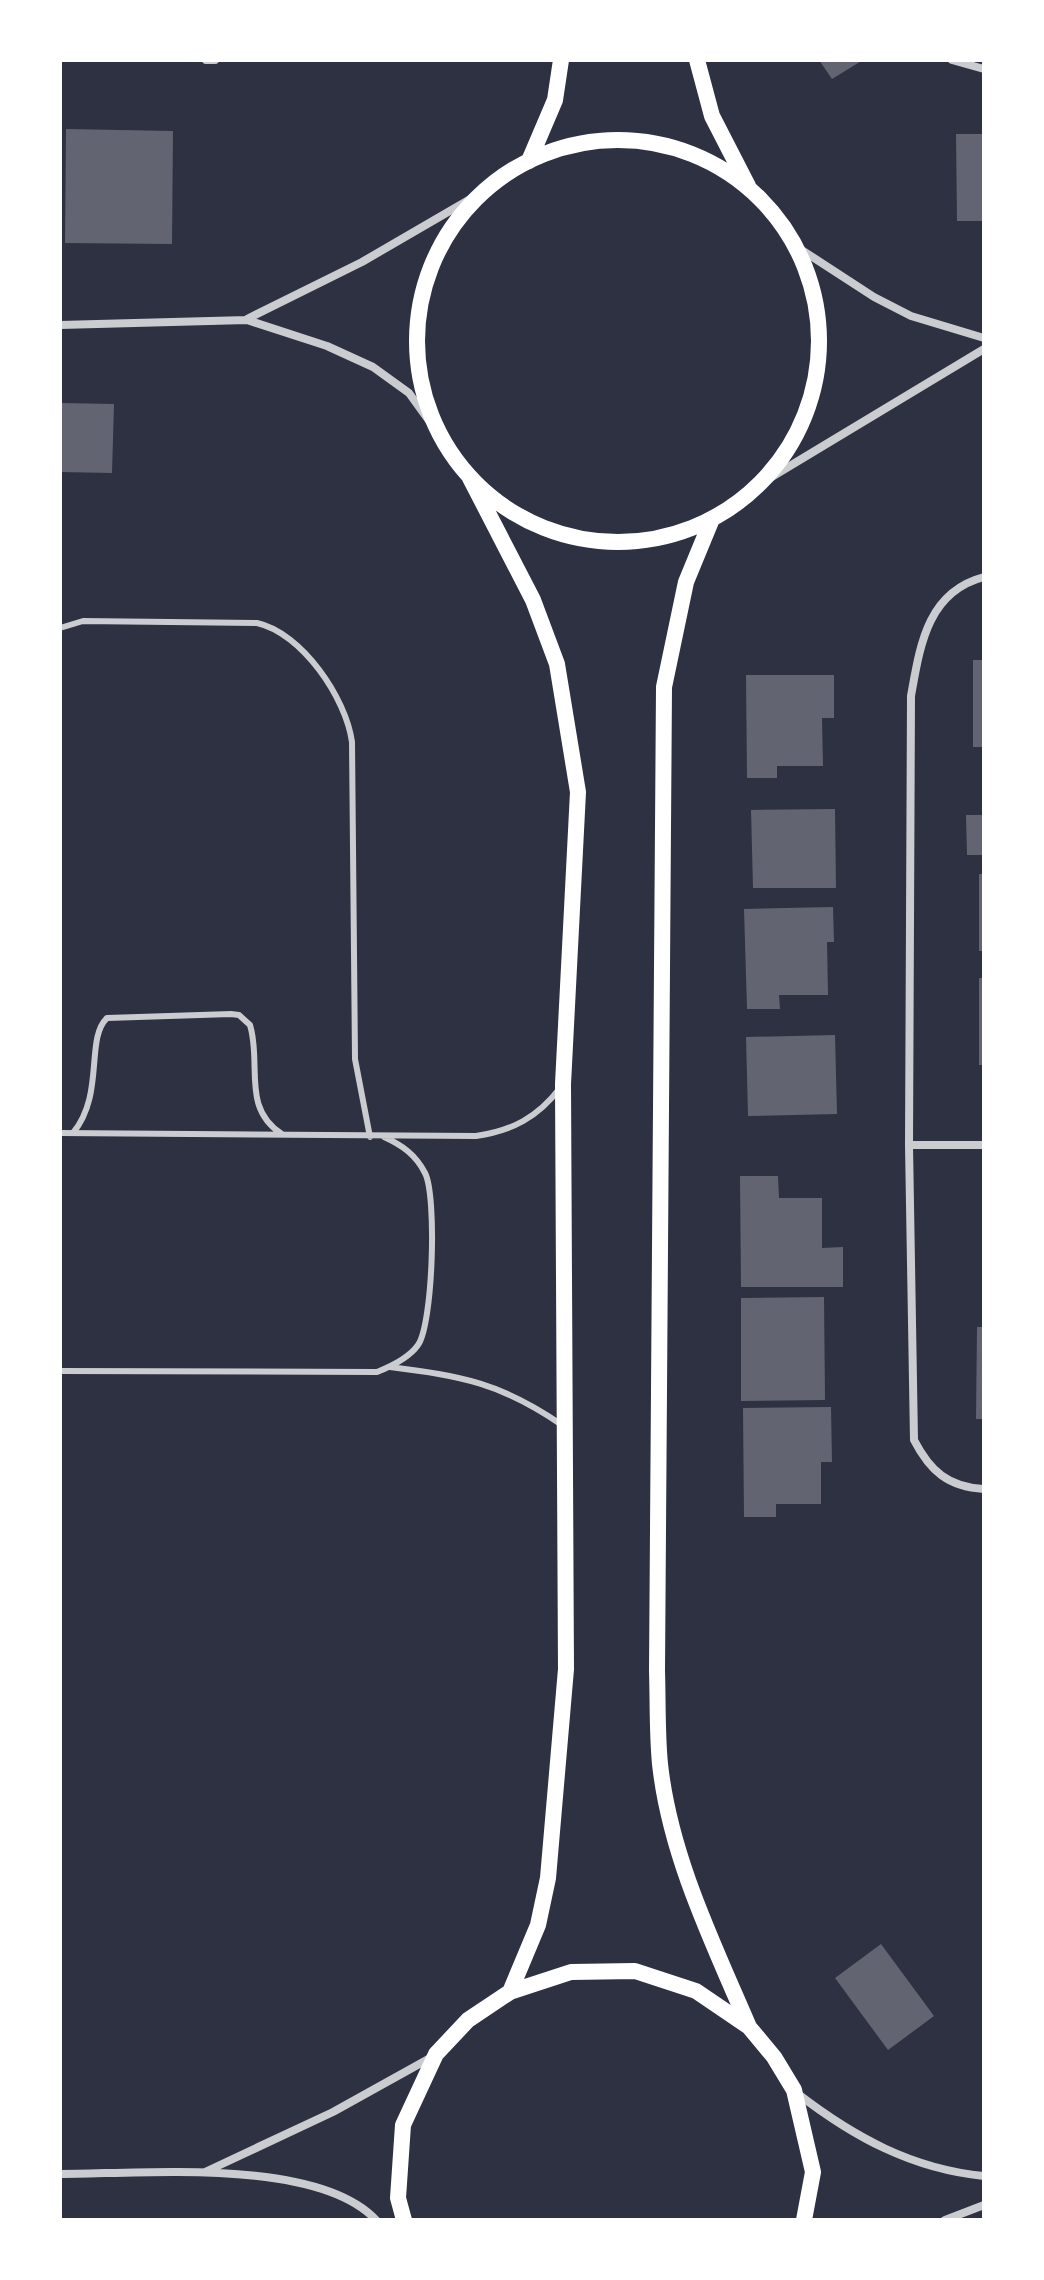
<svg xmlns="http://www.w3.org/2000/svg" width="1044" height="2280" viewBox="0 0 1044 2280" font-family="'Varela Round',sans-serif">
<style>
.building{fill:#626471}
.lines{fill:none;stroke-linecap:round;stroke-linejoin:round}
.service{stroke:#caccd0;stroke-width:6}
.minor{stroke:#caccd0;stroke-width:8}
.secondary{stroke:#fff;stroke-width:16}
</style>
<rect width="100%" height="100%" fill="#2d3142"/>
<path class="building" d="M 819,60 L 863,60 L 832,79 Z
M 66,129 L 173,131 L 172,244 L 65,243 Z
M 956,134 L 984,134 L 984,221 L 957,221 Z
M 60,403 L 114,404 L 112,473 L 60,472 Z
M 973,660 L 984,660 L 984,747 L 973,747 Z
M 746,675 L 834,675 L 834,718 L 822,718 L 823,766 L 777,766 L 777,778 L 747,778 Z
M 835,809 L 836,888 L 753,888 L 751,810 Z
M 966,815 L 984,815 L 984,855 L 967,855 Z
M 979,874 L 984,874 L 984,951 L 979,951 Z
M 833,907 L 834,942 L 827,942 L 828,995 L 779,995 L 780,1009 L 747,1009 L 744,909 Z
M 979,978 L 984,978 L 984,1065 L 979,1065 Z
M 835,1035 L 837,1114 L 748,1116 L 746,1037 Z
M 740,1176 L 778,1176 L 779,1198 L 822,1198 L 822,1248 L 843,1247 L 843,1287 L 741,1287 Z
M 824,1297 L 825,1400 L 741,1401 L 741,1298 Z
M 977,1327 L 984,1327 L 984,1419 L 976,1419 Z
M 831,1407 L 832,1462 L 821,1462 L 821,1504 L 776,1504 L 776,1517 L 744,1517 L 743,1408 Z
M 881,1944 L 934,2016 L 888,2050 L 835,1978 Z"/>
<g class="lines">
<path class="service" d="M 60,628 L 83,621 L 257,623 C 302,633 346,698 352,742 L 355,1059 L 370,1137
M 60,1133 L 476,1136 C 512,1131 538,1117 560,1088
M 73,1133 C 105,1094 85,1039 107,1018 L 231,1014 L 239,1015 L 250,1025 C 262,1064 241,1108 282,1134
M 390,1367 C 462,1376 501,1383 562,1425
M 60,1371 L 377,1372 C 392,1366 409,1358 418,1345 C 433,1324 437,1196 425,1173 C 416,1155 402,1145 384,1137"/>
<path class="minor" d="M 206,60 L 215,60
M 952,60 L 984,69
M 794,245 L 874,297 L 911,316 L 984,338
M 247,319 L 362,262 L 479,194
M 60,325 L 247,320 L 327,346 L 373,367 L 409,393 L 440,436
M 760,484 L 984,349
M 984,577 C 927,592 920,646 911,696 L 909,1145 L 914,1440 C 930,1471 948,1487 984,1489
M 909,1145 L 984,1145
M 798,2094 C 854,2137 912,2169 984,2176
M 205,2172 L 333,2112 L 432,2057
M 60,2174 C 141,2174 317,2157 376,2220
M 945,2220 L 984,2205"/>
<path class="secondary" d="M 697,60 L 712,116 L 748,186
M417 341a201 201 0 1 1 402 0a201 201 0 1 1-402 0Z
M 529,161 L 555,100 L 561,60
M 470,478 L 533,600 L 557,664 L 578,792 L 563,1084 L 566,1669 L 548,1878 L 538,1925 L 510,1992
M 712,519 L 686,582 L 664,687 L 657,1671 C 658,1702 657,1733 660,1764 C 670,1856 713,1943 749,2027
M 404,2220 L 398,2198 L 403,2125 L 436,2054 L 468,2020 L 510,1992 L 571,1972 L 635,1971 L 696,1991 L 749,2027 L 774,2057 L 794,2090 L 813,2172 L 804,2220"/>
</g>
<rect width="1044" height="2280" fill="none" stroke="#ffffff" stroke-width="124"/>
</svg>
